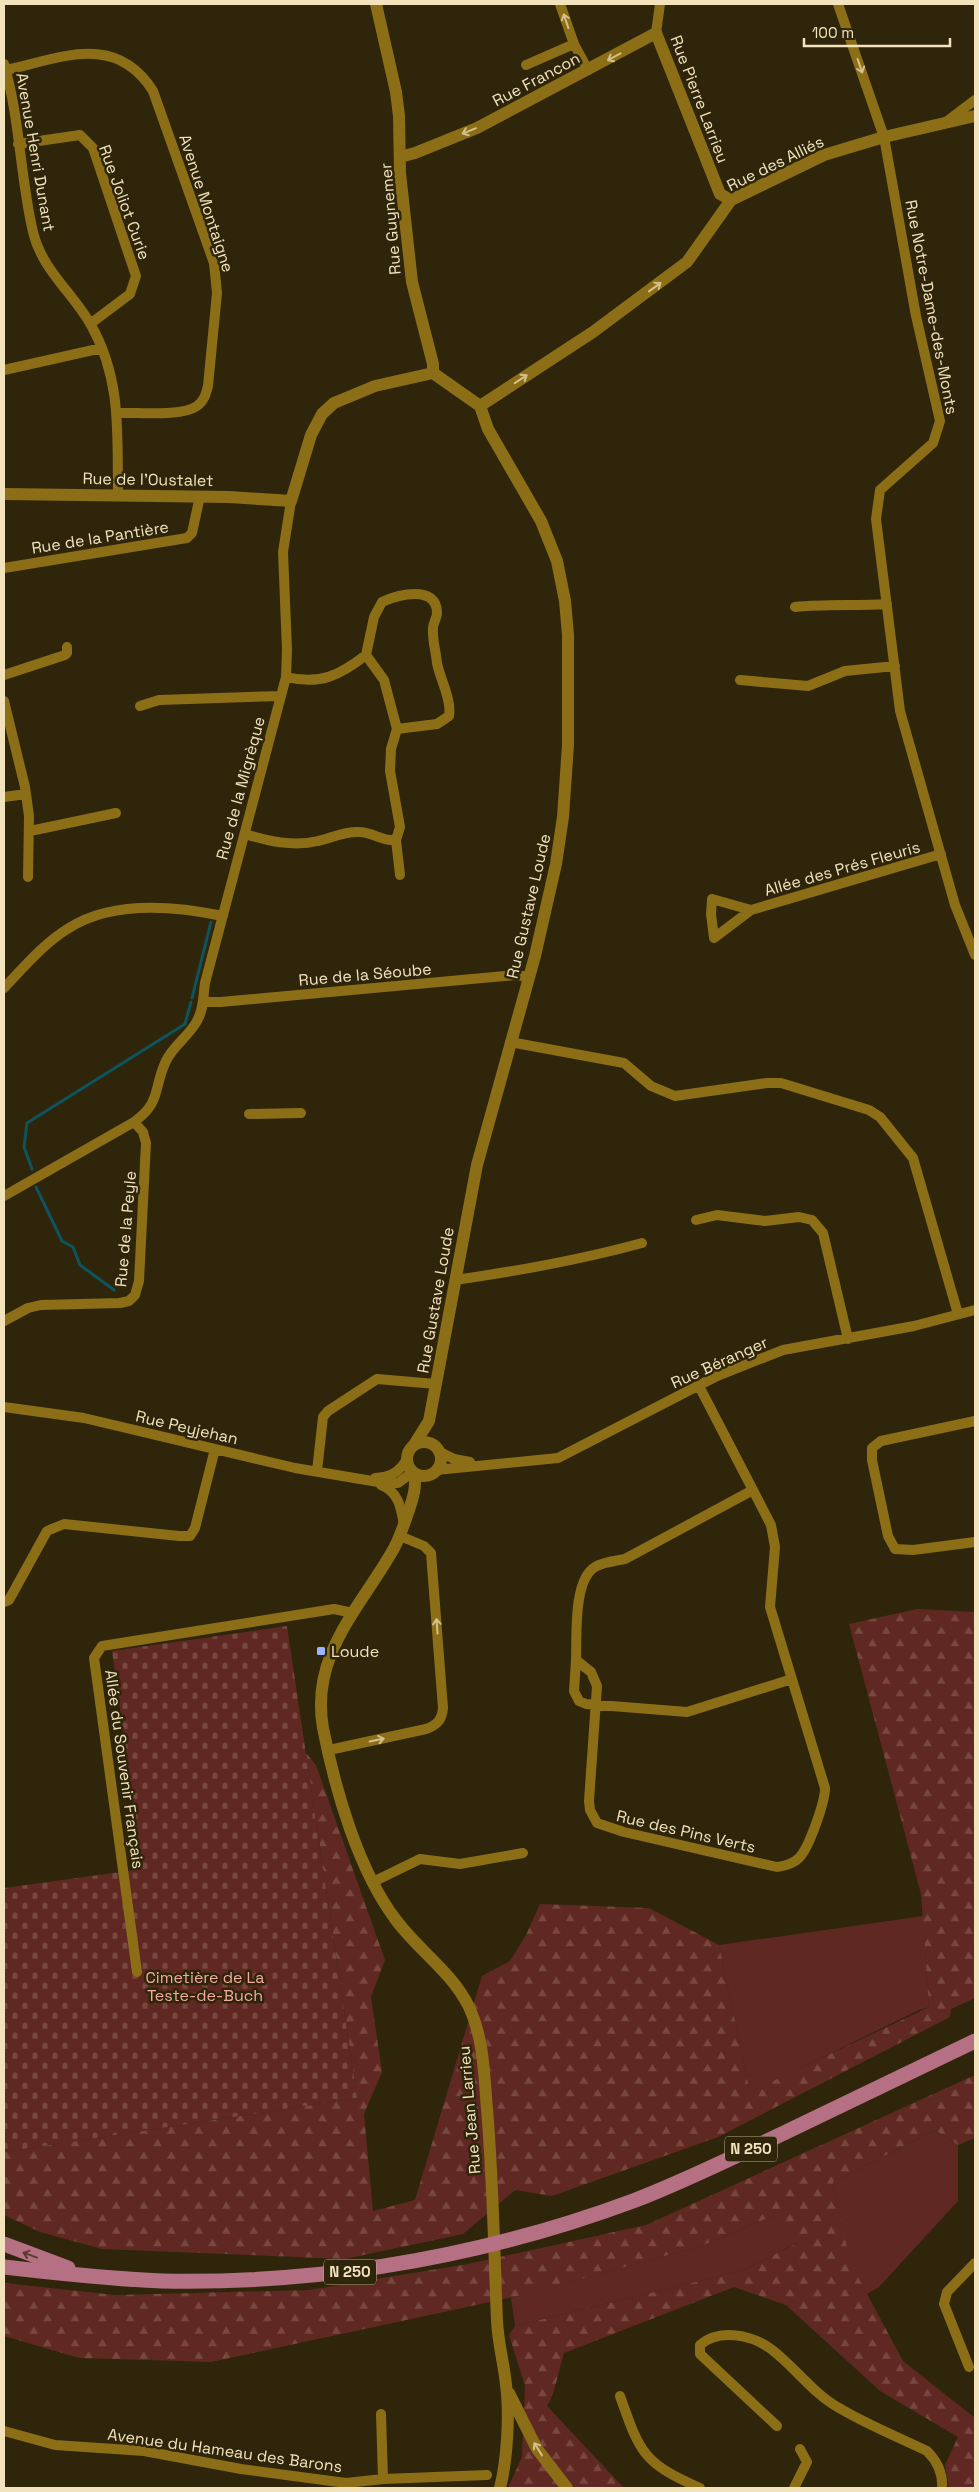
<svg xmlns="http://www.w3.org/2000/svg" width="979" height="2492" viewBox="0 0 979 2492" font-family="'Space Grotesk',sans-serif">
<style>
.grass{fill:#602822}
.forest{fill:url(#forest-firs)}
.cemetery{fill:url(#cemetery-stones)}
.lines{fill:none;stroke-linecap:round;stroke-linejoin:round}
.stream{stroke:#0e545e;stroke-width:3}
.minor{stroke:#8b6e16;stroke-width:10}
.tertiary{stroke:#8b6e16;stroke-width:12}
.primary{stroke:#b67084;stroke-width:15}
.oneway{stroke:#d3c08b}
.oneway2{stroke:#573c2f}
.poi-dot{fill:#9bb5fd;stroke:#2e250b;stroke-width:2}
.labels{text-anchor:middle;stroke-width:5;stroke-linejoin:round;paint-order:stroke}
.shield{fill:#2e250b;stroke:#b7aa88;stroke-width:1}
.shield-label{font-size:15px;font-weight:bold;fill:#f2e3bd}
.street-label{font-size:16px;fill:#f2e3bd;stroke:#2e250b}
.poi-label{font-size:16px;fill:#f2e3bd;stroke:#2e250b;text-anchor:start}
.park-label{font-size:16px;fill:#f4aa9f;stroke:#2e250b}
</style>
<defs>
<pattern id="forest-firs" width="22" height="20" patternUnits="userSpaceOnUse" patternTransform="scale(1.25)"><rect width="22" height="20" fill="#602822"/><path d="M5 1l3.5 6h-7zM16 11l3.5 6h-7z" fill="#774740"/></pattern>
<pattern id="cemetery-stones" width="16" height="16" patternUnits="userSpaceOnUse" patternTransform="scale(1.25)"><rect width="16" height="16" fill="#602822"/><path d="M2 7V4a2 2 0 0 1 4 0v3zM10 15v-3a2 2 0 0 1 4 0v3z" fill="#774740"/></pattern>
</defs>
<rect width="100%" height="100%" fill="#2e250b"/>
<path class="grass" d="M 923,1916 L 929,2007 L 919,2010 L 750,2093 L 719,1945 Z
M 935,2130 L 958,2145 L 958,2201 L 879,2287 L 867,2294 L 849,2262 L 833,2182 Z
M 772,2216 L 798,2242 L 744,2270 L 515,2326 L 511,2298 L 701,2246 Z"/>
<path class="forest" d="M 917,1609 L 975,1612 L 975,1998 L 951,2009 L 950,2017 L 718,2137 L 552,2196 L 515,2190 L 463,2234 L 345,2259 L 102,2249 L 40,2232 L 4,2215 L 4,2152 L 357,2098 L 306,1753 L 316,1765 L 385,1960 L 371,1997 L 382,2072 L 364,2114 L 373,2211 L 415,2200 L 482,1976 L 510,1961 L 526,1935 L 540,1904 L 649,1908 L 719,1945 L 750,2092 L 929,2007 L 921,1894 L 849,1624 Z
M 975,2075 L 975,2138 L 958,2145 L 935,2130 L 833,2182 L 850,2262 L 903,2361 L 975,2418 L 975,2488 L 949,2488 L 945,2465 L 958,2437 L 880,2391 L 786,2305 L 734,2287 L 564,2353 L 553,2394 L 547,2406 L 624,2488 L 508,2488 L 522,2457 L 525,2386 L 509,2335 L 515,2326 L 744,2270 L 797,2243 L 772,2216 L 701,2246 L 523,2295 L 211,2362 L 79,2358 L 4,2336 L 4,2283 L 116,2295 L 309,2290 L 468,2264 L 646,2225 Z"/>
<path class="cemetery" d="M 287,1626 L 357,2098 L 4,2152 L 4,1888 L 142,1869 L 112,1651 Z"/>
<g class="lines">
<path class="stream" d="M 192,998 L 211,922
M 32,1169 L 24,1147 L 27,1123 L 185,1024 L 191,1002
M 36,1187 L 62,1241 L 73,1247 L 80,1265 L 114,1290"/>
<path class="minor" d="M 560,4 L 574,44 L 588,70
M 838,4 L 884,137 L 916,316 L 940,421 L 933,443 L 880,490 L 876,519 L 900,711 L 955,905 L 975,955
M 656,33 L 660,4
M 4,64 C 20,118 20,177 33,232 C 42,270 73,293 91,325 C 122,380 117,434 118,495
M 526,65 L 574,44
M 6,70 C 61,58 116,32 153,91 L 214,263 L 217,293 L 208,386 C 206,394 204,401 197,406 C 182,417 136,412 117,413
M 946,122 L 975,100
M 18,144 L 80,135 L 93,148 L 136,276 L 130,294 L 90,324
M 4,370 L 102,348
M 4,568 L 187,538 L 192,533 L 200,496
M 795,607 C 826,604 856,606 887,604
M 366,655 L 374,617 L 382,602 C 397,595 437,584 437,613 C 437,618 433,623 433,628 C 432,639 436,652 437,663 C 440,679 452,700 449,716 L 437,724 L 397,729
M 4,675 L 65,655 L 67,653 L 67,647
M 286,677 C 320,685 339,676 366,655 L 384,680 L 397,729 L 391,749 L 390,771 L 400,827 L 396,840 L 400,875
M 740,680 L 808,686 L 845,671 L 895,666
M 4,701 L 25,787 L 29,816 L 28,877
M 140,706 L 159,700 L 280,696
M 4,797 L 26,794
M 30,831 L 116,813
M 245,834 C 268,841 293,847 318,841 C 332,838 344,831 359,832 C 373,832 383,842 396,840
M 751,910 L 714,938 L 711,914 L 712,899 L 751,910 L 941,854
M 4,988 C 24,967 44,943 69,928 C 113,900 175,906 223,916
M 204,1002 L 221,1002 L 515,975 L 529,977
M 510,1042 L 624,1063 L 651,1086 L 675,1096 L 767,1083 L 781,1083 L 869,1110 L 880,1117 L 913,1158 L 958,1314
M 249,1114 L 301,1113
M 4,1196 L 134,1122 C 162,1102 153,1088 166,1061 C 173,1046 189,1036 197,1021 C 204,1009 203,996 205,983 L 286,677 L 287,650 L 283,552 L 291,501
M 696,1220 L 717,1215 L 765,1221 L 799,1217 L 812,1220 L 823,1233 L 848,1339
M 455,1280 C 518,1271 580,1260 642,1243
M 4,1321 L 28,1308 L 41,1305 L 120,1303 L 129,1301 L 135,1295 L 139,1281 L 146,1143 L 143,1132 L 134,1122
M 699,1386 L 771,1525 L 775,1547 L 770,1607 L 825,1788 C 825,1802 809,1848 799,1858 C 793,1864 785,1866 777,1867 L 624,1832 L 597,1823 L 590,1810 L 589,1801 L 597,1686 L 591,1672 L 576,1660 C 577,1637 573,1580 595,1567 C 603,1562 615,1561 625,1559 L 753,1490
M 4,1407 L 84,1418 L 295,1468 L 384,1483 L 398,1483 L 413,1472
M 975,1421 L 881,1441 L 872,1448 L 872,1460 L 888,1536 L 895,1549 L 913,1550 L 975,1542
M 438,1451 L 454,1459 L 470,1462
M 436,1470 L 558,1458 L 717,1376 L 783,1350 L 914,1326 L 975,1310
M 317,1471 L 323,1417 L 328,1411 L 377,1379 L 436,1384
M 375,1478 C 390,1477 399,1473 407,1459
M 381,1485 C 399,1492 401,1508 404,1525
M 4,1602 L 9,1600 L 47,1531 L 64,1524 L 179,1536 L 190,1536 L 195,1528 L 215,1449
M 576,1660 L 574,1691 L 579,1701 L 586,1704 L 687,1712 L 792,1679
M 329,1750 L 426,1729 C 437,1725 442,1720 443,1708 L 431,1553 L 424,1546 L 400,1536
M 373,1882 L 420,1859 L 460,1864 L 523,1853
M 137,1972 L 94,1658 L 102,1646 L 334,1609 L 353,1613
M 969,2367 L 944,2304 L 947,2292 L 975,2263
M 620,2396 C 640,2453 643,2463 700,2488
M 381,2414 L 383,2479
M 777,2426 L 700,2354 L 700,2345 C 719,2328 752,2335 771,2349 C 796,2368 813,2394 841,2409 C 868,2425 898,2437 927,2451 C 937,2461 943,2474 942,2488
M 4,2431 L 55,2445 L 144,2451 L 241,2469 L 346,2483 L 383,2479 L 487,2475
M 794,2488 L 807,2462 L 800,2449"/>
<path class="tertiary" d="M 376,4 L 396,92 L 399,116 L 400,173 L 412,282 L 433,364 L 433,373 L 480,406
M 400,157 L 415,153 L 477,128 L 656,33 L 720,194 L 731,200
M 480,406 L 593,332 L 687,262 L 731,200 L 824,155 L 884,137 L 975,116
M 4,494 L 229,497 L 291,501 L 311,435 L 322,414 L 334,403 L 375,386 L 433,373
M407 1459a17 17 0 1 1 34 0a17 17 0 1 1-34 0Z
M 414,1445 L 429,1421 L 477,1165 L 535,956 L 556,864 L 563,817 L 568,745 L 568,635 L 565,601 L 557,561 L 541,521 L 488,429 L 480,406
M 414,1473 C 417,1486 413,1498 409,1510 C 404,1524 400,1538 393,1550 C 360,1608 310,1655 323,1728 C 335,1789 358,1870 396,1920 C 419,1951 452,1972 469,2007 C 484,2039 484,2075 487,2109 C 493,2179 494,2250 497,2321 C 498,2343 504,2364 506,2385 C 510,2415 507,2460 500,2488
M 509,2393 L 537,2449 L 567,2488"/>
<path class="primary" d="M 4,2244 L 68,2268
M 4,2267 C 56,2273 109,2279 162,2281 C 322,2284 482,2257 633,2201 C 685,2181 736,2156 786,2132 C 849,2102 912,2071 975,2041"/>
</g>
<defs><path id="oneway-shaft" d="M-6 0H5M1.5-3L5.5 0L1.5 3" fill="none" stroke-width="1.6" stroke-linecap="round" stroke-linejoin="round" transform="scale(1.25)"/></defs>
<g class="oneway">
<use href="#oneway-shaft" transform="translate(566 21) rotate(-109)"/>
<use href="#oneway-shaft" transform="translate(614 57) rotate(152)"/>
<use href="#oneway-shaft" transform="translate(860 66) rotate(71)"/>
<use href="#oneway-shaft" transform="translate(469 131) rotate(158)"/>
<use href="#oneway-shaft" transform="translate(655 287) rotate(-36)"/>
<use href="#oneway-shaft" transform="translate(521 379) rotate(-33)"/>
<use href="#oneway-shaft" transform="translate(437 1626) rotate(-94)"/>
<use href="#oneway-shaft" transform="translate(377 1740) rotate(-12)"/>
<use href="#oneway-shaft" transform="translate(538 2449) rotate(-122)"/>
</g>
<use class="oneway2" href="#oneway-shaft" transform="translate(30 2255) rotate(-160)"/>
<rect class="poi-dot" x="316" y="1646" width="10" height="10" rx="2.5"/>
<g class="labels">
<g class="shield">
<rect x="725" y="2136.5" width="52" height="25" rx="4"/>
<rect x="324" y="2259.5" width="52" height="25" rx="4"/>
</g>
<g class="shield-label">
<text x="751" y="2154">N 250</text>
<text x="350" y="2277">N 250</text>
</g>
<g class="street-label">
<text transform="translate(536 79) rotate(-28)" y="6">Rue Francon</text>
<text transform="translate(700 99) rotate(69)" y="6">Rue Pierre Larrieu</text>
<text transform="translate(36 152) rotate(80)" y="6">Avenue Henri Dunant</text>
<text transform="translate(775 163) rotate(-26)" y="6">Rue des Alliés</text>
<text transform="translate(125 202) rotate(70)" y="6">Rue Joliot Curie</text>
<text transform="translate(207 203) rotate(72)" y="6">Avenue Montaigne</text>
<text transform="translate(390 219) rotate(-95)" y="6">Rue Guynemer</text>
<text transform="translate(932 307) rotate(79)" y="6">Rue Notre-Dame-des-Monts</text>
<text transform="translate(148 479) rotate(1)" y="6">Rue de l'Oustalet</text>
<text transform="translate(100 537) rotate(-9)" y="6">Rue de la Pantière</text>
<text transform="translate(240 788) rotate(-75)" y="6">Rue de la Migrèque</text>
<text transform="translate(842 868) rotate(-16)" y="6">Allée des Prés Fleuris</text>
<text transform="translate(528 906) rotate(-77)" y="6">Rue Gustave Loude</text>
<text transform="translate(365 974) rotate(-5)" y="6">Rue de la Séoube</text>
<text transform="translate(125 1229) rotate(-85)" y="6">Rue de la Peyle</text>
<text transform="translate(435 1300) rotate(-80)" y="6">Rue Gustave Loude</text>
<text transform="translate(719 1362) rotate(-24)" y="6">Rue Béranger</text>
<text transform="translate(187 1427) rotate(13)" y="6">Rue Peyjehan</text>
<text transform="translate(125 1769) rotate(82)" y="6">Allée du Souvenir Français</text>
<text transform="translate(686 1831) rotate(13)" y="6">Rue des Pins Verts</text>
<text transform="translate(469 2110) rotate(-95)" y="6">Rue Jean Larrieu</text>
<text transform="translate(225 2450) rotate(8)" y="6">Avenue du Hameau des Barons</text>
</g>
<g class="poi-label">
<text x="331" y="1657">Loude</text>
</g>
<g class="park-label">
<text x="205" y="1983">Cimetière de La<tspan x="205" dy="18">Teste-de-Buch</tspan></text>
</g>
</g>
<rect width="979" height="2492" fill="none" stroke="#f2e3bd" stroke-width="10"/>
<path d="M804 38v8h146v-8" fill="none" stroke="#f2e3bd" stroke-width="2.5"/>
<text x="812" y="38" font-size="15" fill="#f2e3bd" stroke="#2e250b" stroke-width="4" paint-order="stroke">100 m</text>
</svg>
